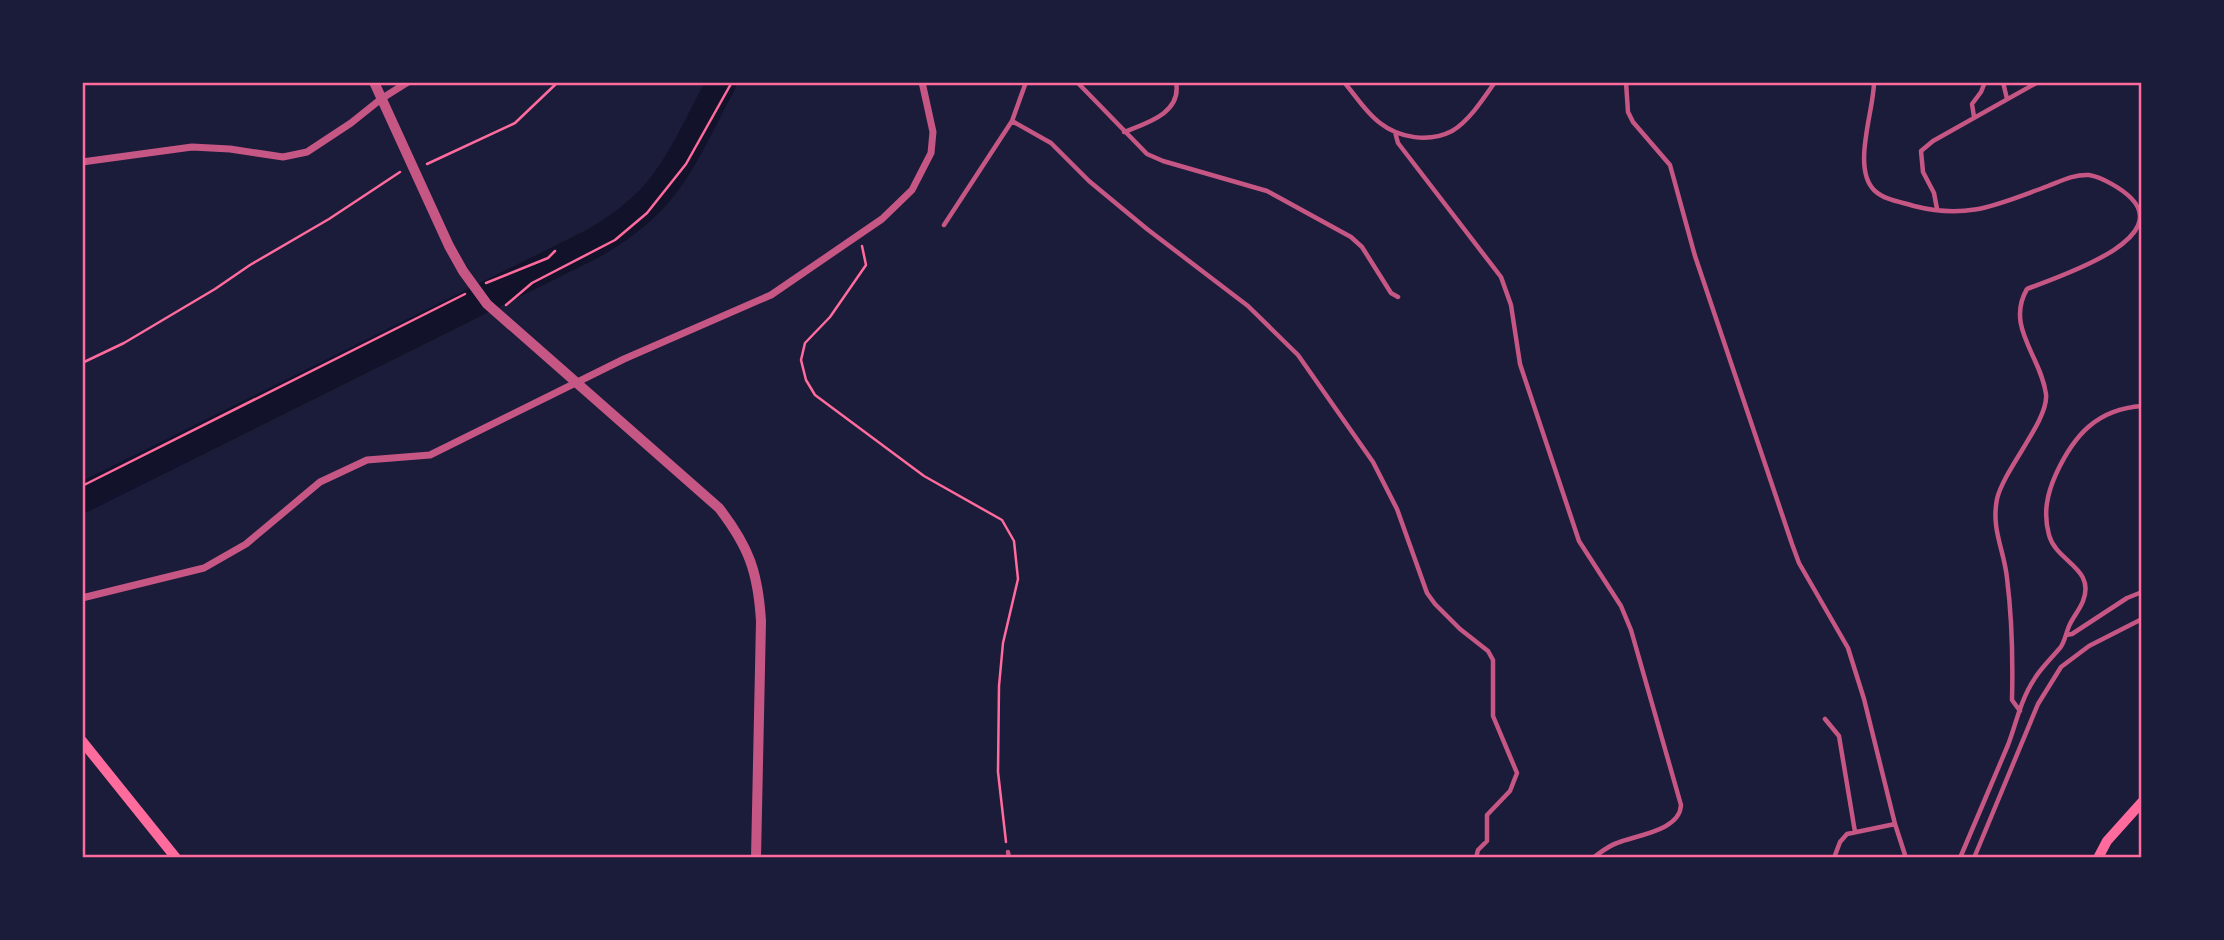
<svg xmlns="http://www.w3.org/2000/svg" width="2224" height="940" viewBox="0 0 2224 940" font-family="Ubuntu,sans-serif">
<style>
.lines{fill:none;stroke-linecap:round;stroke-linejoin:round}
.river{stroke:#12122b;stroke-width:30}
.path{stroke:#ff6b9d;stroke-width:2.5}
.service{stroke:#c65784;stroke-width:4.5}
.minor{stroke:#c65784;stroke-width:7}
.tertiary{stroke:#c65784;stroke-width:10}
.secondary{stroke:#ff6b9d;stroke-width:10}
.neatline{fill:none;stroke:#ff6b9d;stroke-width:2.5}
</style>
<rect width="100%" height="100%" fill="#1b1b3a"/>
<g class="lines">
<path class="river" d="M 82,498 L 594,243 C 615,231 634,217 651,200 C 682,167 700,121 722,82"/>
<path class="path" d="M 427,164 L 515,123 L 558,82
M 862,246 L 866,265 L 830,317 L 805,343 L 801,360 L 806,380 L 815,395 L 924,476 L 1002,520 L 1014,541 L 1018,579 L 1003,643 L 999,686 L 998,772 L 1006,842
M 486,283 L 548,258 L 555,251
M 506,305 L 532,283 L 615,240 L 647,213 L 686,164 L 732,82
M 82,363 L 124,343 L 215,289 L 250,265 L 329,219 L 400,172
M 82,486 L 465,294"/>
<path class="service" d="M 1026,82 L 1012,121 L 1051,143 L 1089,181 L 1147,229 L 1248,306 L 1298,355 L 1373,462 L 1397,509 L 1427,593 L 1435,604 L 1460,629 L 1488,651 L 1493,660 L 1493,716 L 1517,773 L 1510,791 L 1487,815 L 1487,841 L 1478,850 L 1476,858
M 1077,82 L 1147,154 L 1163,161 L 1267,191 L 1351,237 L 1362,247 L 1391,293 L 1398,297
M 1344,82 C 1355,95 1366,113 1380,123 C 1399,138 1429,143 1452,131 C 1469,121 1484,98 1495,82
M 1626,82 L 1628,112 L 1633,122 L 1670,165 L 1695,256 L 1792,544 L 1799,563 L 1848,648 L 1864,699 L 1895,824 L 1906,858
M 1874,82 C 1874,111 1851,169 1875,191 C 1885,200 1901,202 1914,206 C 1969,220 1998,204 2048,186 C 2061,181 2075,174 2089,175 C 2102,177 2122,189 2131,198 C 2174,241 2051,279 2027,289 C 2005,327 2041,356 2046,394 C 2049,420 2004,469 1997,499 C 1991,530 2004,549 2007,578 C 2012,618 2013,660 2012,700 L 2020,711
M 2003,82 L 2007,99
M 1974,117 L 1972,104 L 1981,92 L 1985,82
M 1124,132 C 1147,123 1182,113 1176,82
M 1395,132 L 1398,143 L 1501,277 L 1511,305 L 1520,364 L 1579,541 L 1621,606 L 1631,630 L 1681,805 C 1680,831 1636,835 1617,843 C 1608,846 1601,852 1593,858
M 1937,209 L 1934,193 L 1923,172 L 1921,151 L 1933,141 L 2038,82
M 944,225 L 1012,121
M 2066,635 L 2072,634 L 2127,598 L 2142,592
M 1825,719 L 1839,736 L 1855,832
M 1008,852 L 1009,858
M 1834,858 L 1840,842 L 1847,834 L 1895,824
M 1960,858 C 1976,820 1992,783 2008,745 C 2015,727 2019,707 2028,690 C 2037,672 2047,663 2060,648 C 2065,642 2066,632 2070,624 C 2074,616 2080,609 2083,601 C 2096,568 2056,562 2049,535 C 2043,513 2047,494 2056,474 C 2074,435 2097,409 2142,406
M 1974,858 L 2038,704 L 2061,667 L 2089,646 L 2142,619"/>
<path class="minor" d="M 82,162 L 192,147 L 230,149 L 283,157 L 307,152 L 351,123 L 381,99 L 408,82
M 82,598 L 204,568 L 246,544 L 320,482 L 367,460 L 430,455 L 624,359 L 771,295 L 882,219 L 912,190 L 931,153 L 933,132 L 922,82"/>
<path class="tertiary" d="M 374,82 L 449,246 L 463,271 L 487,304 L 719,508 C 749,547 758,572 761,621 L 756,858"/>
<path class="secondary" d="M 82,741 L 176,858
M 2098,858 L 2107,841 L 2142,802"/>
</g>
<rect width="2224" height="940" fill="none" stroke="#1b1b3a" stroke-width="168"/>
<rect x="84" y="84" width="2056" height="772" class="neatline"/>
</svg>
